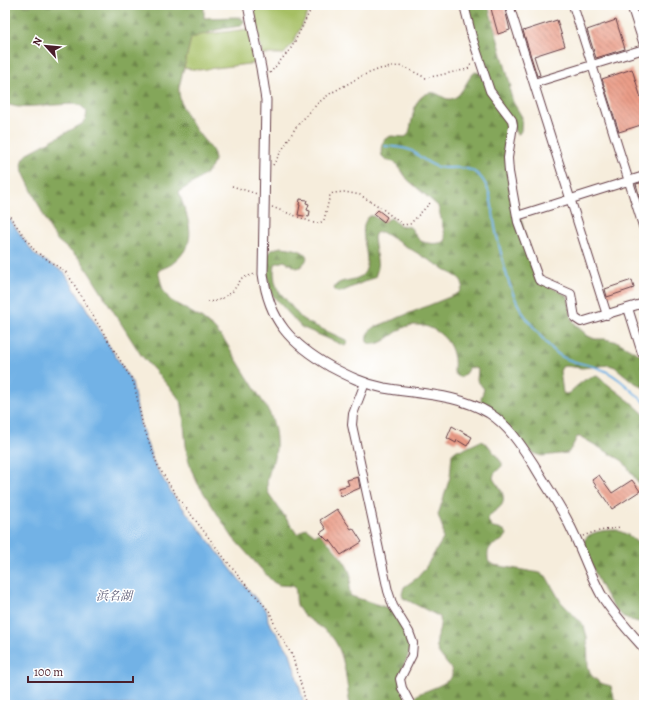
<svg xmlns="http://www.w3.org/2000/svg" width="649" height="710" viewBox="0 0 649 710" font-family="Alegreya,'Noto Serif JP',serif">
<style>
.forest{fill:url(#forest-firs);stroke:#676242}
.green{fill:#a6bf64;stroke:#786f48}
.water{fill:#72b2e6;stroke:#5e6888}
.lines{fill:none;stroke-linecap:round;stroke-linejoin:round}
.stream{stroke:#72b2e6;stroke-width:2}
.building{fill:url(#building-back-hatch)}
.minor-casing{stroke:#643e46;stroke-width:10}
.tertiary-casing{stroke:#643e46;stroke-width:11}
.path{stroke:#643e46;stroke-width:1.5;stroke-dasharray:1 3;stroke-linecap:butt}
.minor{stroke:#fff;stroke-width:8}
.tertiary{stroke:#fff;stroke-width:9}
.labels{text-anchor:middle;stroke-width:3;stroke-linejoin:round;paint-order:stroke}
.water-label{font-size:12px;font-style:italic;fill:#5a5a76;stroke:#fff}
</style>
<defs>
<pattern id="forest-firs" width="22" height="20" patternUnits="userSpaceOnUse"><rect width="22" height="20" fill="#84a65a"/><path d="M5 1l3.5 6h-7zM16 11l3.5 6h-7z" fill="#6e874b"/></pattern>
<pattern id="building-back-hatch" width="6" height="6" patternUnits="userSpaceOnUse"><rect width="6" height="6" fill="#ea9d88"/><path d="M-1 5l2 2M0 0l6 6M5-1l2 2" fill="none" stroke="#c07f6f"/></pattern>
</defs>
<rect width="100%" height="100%" fill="#fff"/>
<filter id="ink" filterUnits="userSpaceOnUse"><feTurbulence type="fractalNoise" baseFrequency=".025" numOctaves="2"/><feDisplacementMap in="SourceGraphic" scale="8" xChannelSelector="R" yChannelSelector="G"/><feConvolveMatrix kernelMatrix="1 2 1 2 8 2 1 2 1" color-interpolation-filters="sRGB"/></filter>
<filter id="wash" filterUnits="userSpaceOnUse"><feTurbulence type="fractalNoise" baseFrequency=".012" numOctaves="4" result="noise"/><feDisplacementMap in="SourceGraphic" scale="16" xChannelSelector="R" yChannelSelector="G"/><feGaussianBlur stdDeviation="0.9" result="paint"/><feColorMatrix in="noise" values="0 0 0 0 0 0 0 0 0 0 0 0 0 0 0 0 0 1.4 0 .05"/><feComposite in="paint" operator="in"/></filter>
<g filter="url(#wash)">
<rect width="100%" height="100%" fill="#f6eddc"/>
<path class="forest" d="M 5,5 L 204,5 L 204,18 L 238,17 L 244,20 L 244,22 L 240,26 L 216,30 L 191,39 L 179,87 C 178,106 191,124 203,139 C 206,143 212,148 214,154 C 215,158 213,165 211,168 C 205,177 187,186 179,192 C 188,221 201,241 172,264 C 168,267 162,268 158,271 L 163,290 L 170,300 L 201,318 L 214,328 L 225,341 L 268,410 C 274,421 277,437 276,449 C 274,464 263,479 269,494 L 297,534 L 306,528 L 315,535 L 319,533 C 329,543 349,563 351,577 C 351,584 347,590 351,596 L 388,608 L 392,611 L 406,633 L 411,649 L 400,674 L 408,705 L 350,705 C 346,683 346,651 330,635 C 321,625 306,620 299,609 C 294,602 298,593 294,586 L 279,585 L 273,582 L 233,538 L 198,484 L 191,469 L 187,455 L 182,405 L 177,396 L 141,355 L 81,260 L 57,240 L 51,231 L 23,172 C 21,162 23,158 30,152 L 82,124 L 86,118 L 87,111 L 81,106 L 74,104 L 18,107 L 9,105 L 5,101 Z
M 467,5 L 488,5 L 511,87 L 509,88 L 513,102 L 522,117 L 521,131 L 519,134 L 516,133 L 494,93 L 474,37 Z
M 475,72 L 480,73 L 507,117 L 510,126 L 506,158 L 536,279 L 568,296 L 572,320 L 578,327 L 588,336 L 595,339 L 605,339 L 618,342 L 644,357 L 644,388 L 632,381 L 615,367 L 609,365 L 582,368 L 565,366 L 562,367 L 560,371 L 563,393 L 566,394 L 569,393 C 577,386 586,376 597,376 L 632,403 L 644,414 L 644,491 L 623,461 L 581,437 L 577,437 L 572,447 L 568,453 L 542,456 L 532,453 L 482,405 L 481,399 L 484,389 L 477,380 L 478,369 L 469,367 C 466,374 460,382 454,372 C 454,366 455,360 453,354 C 449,335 427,321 408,326 C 396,329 379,351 367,342 C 365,335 369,330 375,327 L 457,294 C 463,289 465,284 459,278 L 382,232 L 378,232 L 375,234 L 374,238 L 378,268 L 375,277 L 341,292 L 337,292 L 334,289 C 337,276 361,285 366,269 C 371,255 355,226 370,216 L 373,216 L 383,222 L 391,218 L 399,225 L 410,227 C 414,231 416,238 421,241 C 426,244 442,245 446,240 L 438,206 L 408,180 L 396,163 L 385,159 L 382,156 L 381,150 L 382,144 L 385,139 L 391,136 L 405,137 L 408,135 C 414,121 411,98 429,93 C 439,90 444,103 454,98 C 463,94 467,78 475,72 Z
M 281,247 C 293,248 319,252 300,267 L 297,268 L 284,261 L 275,264 L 274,273 L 275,282 L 278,290 L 301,318 L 309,323 L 346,340 L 348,342 L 345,346 L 301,327 L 274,297 L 271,293 L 267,273 L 268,254 L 273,249 Z
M 481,441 L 488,445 L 502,463 L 502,466 L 494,474 L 493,478 C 495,483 500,487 502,492 C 509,511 488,509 488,521 L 493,528 L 504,530 L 507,534 C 502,546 486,541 488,558 C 488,562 490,563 494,565 L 540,573 L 546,576 L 561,602 L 584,626 L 587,637 L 588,666 L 591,675 L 600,683 L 611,686 L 614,699 L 624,705 L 414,704 L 415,697 L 418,694 C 425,691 451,683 452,675 C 453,670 450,667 447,664 C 444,659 438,654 437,648 C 435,638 442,628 440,617 L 403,598 L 402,594 L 404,587 L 417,578 L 424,570 L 443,539 L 443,529 L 438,515 L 450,477 L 452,454 L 457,450 L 464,449 Z
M 617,530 L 628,535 L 644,548 L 644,623 C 637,622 630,620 624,617 C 607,606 592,566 584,547 C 581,531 606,530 617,530 Z"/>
<path class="green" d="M 252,5 L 312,5 L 293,43 L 284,54 L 262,54 Z
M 249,29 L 257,63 L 199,70 L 184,68 L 191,39 L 200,35 Z"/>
<path class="water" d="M 5,213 L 35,255 L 64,272 L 132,383 L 140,423 L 154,464 L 172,494 L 238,578 L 267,611 L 268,621 L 290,653 L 303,700 L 302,705 L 5,705 Z"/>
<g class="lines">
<path class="stream" d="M 385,146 C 393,147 404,147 412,151 C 421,157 426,163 438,167 C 451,170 464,164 476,173 C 493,185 492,213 496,232 C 503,261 509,296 528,320 C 537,331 546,345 558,354 C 569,363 585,363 598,368 C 616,374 630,389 644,402"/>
</g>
<g id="blocks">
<path class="building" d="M 490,5 L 504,5 L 510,30 L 498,34 Z
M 557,20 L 565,46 L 534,56 L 540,75 L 537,76 L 523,31 Z
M 616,20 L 625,49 L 596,58 L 587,30 Z
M 632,69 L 641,98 L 644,97 L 644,124 L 619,132 L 602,79 Z
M 644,182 L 644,211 L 636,184 Z
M 300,199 L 307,200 L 306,203 L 309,204 L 307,210 L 310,211 L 309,217 L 298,215 L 300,205 L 299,205 Z
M 378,210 L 387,217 L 384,222 L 374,214 Z
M 632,280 L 634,288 L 607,297 L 605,289 Z
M 452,426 L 472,437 L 467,446 L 457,440 L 456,443 L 447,438 Z
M 599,475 L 612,493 L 632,480 L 640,491 L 612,509 L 592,480 Z
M 358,477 L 360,488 L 341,496 L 339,488 L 349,485 L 347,480 Z
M 337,509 L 351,529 L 353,528 L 362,542 L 341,555 L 330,540 L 328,541 L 320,533 L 326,529 L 320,520 Z"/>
</g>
</g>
<g filter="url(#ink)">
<use href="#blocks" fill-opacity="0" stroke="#643e46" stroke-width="1"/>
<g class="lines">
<g class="minor-casing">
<path id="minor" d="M 464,5 L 472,37 L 490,91 L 512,120 L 513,125 L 508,158 L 509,172 L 518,222 L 539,280 L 571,294 L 575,318 L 581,322 L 644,303
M 509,5 L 607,315
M 573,5 L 644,229
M 631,5 L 644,45
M 534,83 L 644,49
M 517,216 L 644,176
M 628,308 L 642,353
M 365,383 L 353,414 L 352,425 L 388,591 L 393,606 L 409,632 L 413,643 L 412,655 L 400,679 L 402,688 L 411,705"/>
</g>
<g class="tertiary-casing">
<path id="tertiary" d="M 248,5 L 261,68 L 266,100 L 263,274 C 269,321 291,344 331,367 C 348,376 364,384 384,388 C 418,394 458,394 489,413 C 509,426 521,445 534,465 C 546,486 561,506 571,528 C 582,550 590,575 602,596 C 614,615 629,631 644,648"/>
</g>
<path class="path" d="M 270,73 L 292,47 L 313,5
M 273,165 L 296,127 L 318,103 L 331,93 L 364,75 L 380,69 L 398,66 L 404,67 L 426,78 L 468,69 L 472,63
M 232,186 L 257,194
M 272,207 L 314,223 L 320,223 L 324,220 L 330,195 L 333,193 L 345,192 L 360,195 L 380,207 L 403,225 L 410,224 L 412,222 L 430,203
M 5,210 L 35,251 L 67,273 L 131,378 L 134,384 L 143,426 L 158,466 L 176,495 L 239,577 L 270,612 L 276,629 L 292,655 L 304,694 L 305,705
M 207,302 L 216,301 L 223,298 L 233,291 L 242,278 L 255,274
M 583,536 L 594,532 L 620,527"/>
<use href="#minor" class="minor"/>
<use href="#tertiary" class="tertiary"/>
</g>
</g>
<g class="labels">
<g class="water-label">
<text x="114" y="600">浜名湖</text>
</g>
</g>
<rect width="649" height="710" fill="none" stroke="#fff" stroke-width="20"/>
<g transform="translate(46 46) rotate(297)" stroke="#ffffff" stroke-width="3" paint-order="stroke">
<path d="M0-3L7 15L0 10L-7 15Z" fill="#4a1f2b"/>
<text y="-6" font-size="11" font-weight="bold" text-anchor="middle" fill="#4a1f2b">N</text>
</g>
<path d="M28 676v6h105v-6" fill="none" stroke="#4a1f2b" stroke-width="2"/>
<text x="34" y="676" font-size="12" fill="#4a1f2b" stroke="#ffffff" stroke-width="3" paint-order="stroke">100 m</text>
</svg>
